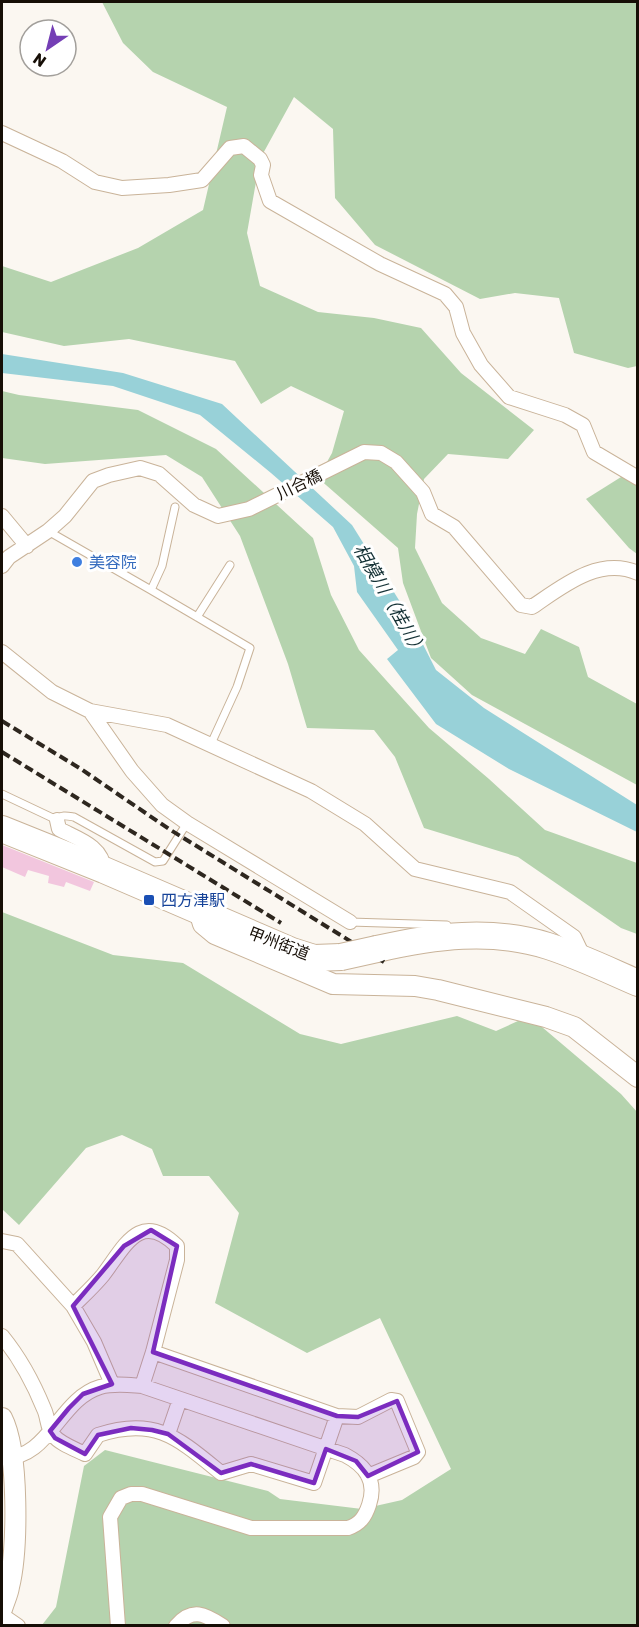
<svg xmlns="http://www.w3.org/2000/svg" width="639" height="1627" viewBox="0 0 639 1627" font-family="Rubik,'Noto Sans JP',sans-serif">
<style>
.forest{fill:#b5d3ae}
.water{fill:#98d1d8}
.building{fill:#f2c6de}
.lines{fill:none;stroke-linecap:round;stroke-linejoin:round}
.lane-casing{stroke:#c9b399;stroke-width:9}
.street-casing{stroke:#c9b399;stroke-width:16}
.secondary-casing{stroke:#c9b399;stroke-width:22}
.highway-casing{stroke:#c9b399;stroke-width:28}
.lane{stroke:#fff;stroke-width:7}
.street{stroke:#fff;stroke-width:14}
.secondary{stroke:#fff;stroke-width:20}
.highway{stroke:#fff;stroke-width:26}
.rail{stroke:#2e271f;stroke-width:4;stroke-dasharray:9 4.5;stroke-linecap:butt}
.highway-bridge-casing{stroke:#c9b399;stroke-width:28;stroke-linecap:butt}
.highway-bridge{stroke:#fff;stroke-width:26}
.marked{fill:#7b2cbf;fill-opacity:0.2;stroke:#7b2cbf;stroke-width:4.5;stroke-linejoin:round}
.shop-dot{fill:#3f7fe0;stroke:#fff;stroke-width:2}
.transit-dot{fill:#1a4fb4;stroke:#fff;stroke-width:2}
.labels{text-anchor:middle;stroke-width:6;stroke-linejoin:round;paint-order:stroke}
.street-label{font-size:16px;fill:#160e06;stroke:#fff}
.shop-label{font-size:16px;fill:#366cbe;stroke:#fff;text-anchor:start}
.transit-label{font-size:16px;fill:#164399;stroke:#fff;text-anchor:start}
.water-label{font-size:18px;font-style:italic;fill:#153236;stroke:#fff}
</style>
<rect width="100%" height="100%" fill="#fbf7f1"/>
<path class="forest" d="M 102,2 L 637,2 L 637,366 L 628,368 L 574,353 L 559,298 L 515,293 L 480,299 L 375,245 L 335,198 L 333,129 L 294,97 L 260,159 L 247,233 L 260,286 L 318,312 L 374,318 L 421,328 L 461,373 L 534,430 L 508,459 L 448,454 L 424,479 L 417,514 L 415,548 L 442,603 L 481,638 L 525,654 L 541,629 L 579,647 L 588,677 L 637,704 L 637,785 L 472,695 L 431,658 L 403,583 L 398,548 L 318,478 L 332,453 L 344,411 L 291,386 L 261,404 L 235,361 L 129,339 L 64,346 L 2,332 L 2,266 L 51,282 L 138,248 L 203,210 L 227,107 L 153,72 L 123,43 Z
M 2,391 L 19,395 L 138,410 L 216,449 L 313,538 L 331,595 L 359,650 L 429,728 L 489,779 L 545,830 L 637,863 L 637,934 L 621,928 L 518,857 L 424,828 L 395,757 L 374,730 L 307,728 L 288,664 L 240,536 L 202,477 L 166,455 L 45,464 L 2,458 Z
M 637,467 L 637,554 L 629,548 L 586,499 Z
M 2,912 L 113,955 L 183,963 L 300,1034 L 341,1044 L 457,1016 L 496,1031 L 529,1016 L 621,1094 L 638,1113 L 637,1625 L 42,1625 L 56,1607 L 84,1466 L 105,1450 L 268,1491 L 280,1499 L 362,1509 L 402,1500 L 451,1469 L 380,1318 L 307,1353 L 215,1303 L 239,1213 L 209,1176 L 163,1176 L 152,1149 L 122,1135 L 86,1148 L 19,1225 L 2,1209 Z"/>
<path class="water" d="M 2,354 L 123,373 L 222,404 L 352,525 L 407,613 L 436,670 L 484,708 L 637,805 L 637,832 L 509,769 L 436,724 L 387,659 L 398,650 L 357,592 L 354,566 L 333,527 L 271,473 L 200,415 L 113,386 L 2,373 Z"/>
<path class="building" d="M 2,845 L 94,882 L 90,891 L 66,882 L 64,887 L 48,883 L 49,876 L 28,870 L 25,877 L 2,867 Z"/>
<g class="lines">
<g class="lane-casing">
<path id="lane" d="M 175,507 L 162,566 L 151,590 L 250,648 L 237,687 L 210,746
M 48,531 L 151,590
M 197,617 L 230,565
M 2,794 L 57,820 C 61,814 68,816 74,817 L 155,862 L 163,861 L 187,823
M 350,922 L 447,925"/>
</g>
<g class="street-casing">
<path id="street" d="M 2,133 L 62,161 L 95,182 L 122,188 L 169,185 L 202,180 L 230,148 L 244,146 L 260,159 L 263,165 L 261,175 L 270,201 L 380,264 L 445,294 L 456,307 L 463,333 L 481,365 L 509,397 L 565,415 L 583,425 L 594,452 L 638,478
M 2,516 L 27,546
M 2,566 L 9,557 L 48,531 L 65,516 L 93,481 L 109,475 L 140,468 L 159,474 L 194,505 L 218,516 L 249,509 L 364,452 L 381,453 L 396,462 L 423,492 L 432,514 L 454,527 L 521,605 L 532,607 C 563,586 599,556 638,573
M 2,652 L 52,692 L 90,711 L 167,725 L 311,791 L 365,824 L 415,869 L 510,892 L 574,937 L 584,958
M 90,711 L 132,771 L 162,805 L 187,823 L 350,922
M 57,820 L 59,829 C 78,839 103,846 104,870
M 2,1241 L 17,1244 L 73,1306 L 94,1342 L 112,1384
M 73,1306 C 83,1296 94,1286 103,1275 C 125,1246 140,1210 177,1246 L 177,1260 L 153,1352 L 142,1386
M 2,1336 C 20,1358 33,1382 44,1409 C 48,1417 47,1428 53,1435 C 60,1444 75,1449 85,1454 L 98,1435 C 155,1416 178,1438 221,1473 L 251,1464 L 314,1483 L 337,1416
M 153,1352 L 337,1416 L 358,1417 L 391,1400 L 397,1401 L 418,1452 L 414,1457 L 368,1476
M 168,1434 L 180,1399
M 2,1458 C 49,1460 59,1399 100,1387 C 114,1383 128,1385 142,1386 L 345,1455 C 366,1466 377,1481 369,1505 C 365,1517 360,1524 348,1528 L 251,1528 L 142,1494 L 131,1494 L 121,1498 L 110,1517 L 118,1626
M 2,1615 L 18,1626
M 176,1626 C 192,1607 205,1614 223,1626"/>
</g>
<g class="secondary-casing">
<path id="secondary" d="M 199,911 L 203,924 L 215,934 L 333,984 L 415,986 L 438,990 L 546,1017 L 574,1027 L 638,1077
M 2,1418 C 19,1451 18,1550 9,1587 C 8,1594 4,1602 2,1609"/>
</g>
<g class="highway-casing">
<path id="highway" d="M 2,829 L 104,870 L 292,951 L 314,958 L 341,957
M 377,949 C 434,936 491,928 548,946 C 579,956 608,970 638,983"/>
</g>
<use href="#lane" class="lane"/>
<use href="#street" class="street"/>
<use href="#secondary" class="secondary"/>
<use href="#highway" class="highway"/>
<path class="rail" d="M 2,721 L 81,769 L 169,829 L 384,962
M 2,752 L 281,923"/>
<g class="highway-bridge-casing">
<path id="highway-bridge" d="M 341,957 L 377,949"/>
</g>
<use href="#highway-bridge" class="highway-bridge"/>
</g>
<path class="marked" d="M 151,1230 L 177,1246 L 153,1352 L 337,1416 L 358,1417 L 397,1401 L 418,1452 L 368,1476 L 356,1461 L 326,1449 L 314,1483 L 251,1464 L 221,1473 L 168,1434 L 152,1430 L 131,1428 L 98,1435 L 85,1454 L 55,1438 L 50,1431 L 69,1408 L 83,1394 L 112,1384 L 73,1306 L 124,1246 Z"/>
<circle class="shop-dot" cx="77" cy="562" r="6"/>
<rect class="transit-dot" x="143" y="894" width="12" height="12" rx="3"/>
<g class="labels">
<g class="street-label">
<text transform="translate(299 484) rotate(-26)" y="6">川合橋</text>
<text transform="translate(279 943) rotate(21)" y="6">甲州街道</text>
</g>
<g class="shop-label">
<text x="89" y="568">美容院</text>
</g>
<g class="transit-label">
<text x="161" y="906">四方津駅</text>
</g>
<g class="water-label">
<text transform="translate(390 600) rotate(60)" y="6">相模川（桂川）</text>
</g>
</g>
<rect width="639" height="1627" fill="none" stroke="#160e06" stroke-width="6"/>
<g transform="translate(48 48) rotate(215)"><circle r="28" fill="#ffffff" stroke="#a29f9b" stroke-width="1.5"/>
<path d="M0-4.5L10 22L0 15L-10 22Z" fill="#743eb5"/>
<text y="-9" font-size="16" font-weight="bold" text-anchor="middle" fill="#160e06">N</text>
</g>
</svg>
